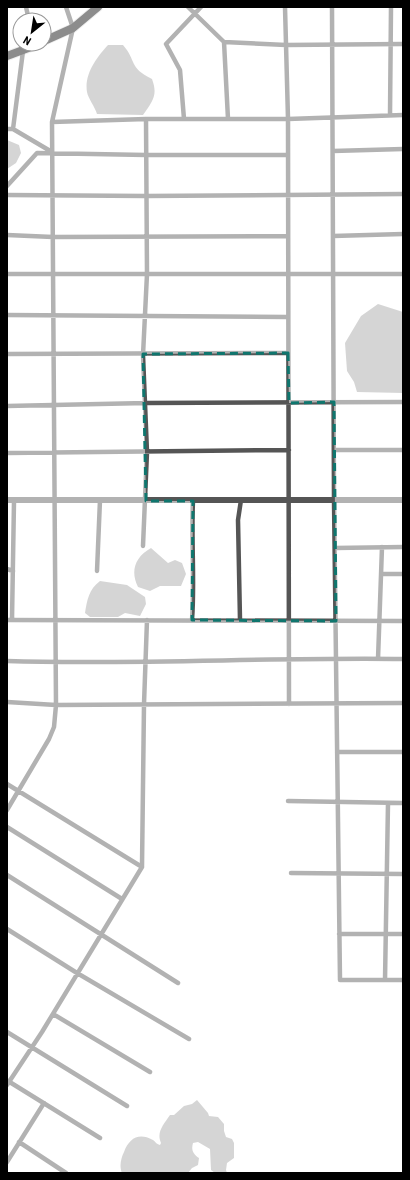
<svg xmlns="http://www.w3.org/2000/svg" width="410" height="1180" viewBox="0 0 410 1180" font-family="'Roboto Condensed',sans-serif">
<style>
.water{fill:#a3a3a3}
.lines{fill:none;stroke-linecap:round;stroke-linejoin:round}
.trunk-casing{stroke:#dbdbdb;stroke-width:10}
.minor{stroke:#555;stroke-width:4.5}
.tertiary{stroke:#555;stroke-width:6}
.trunk{stroke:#000;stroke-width:8}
.marked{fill:none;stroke:#0f766e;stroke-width:3;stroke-dasharray:8 5;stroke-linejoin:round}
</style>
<rect width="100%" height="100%" fill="#fff"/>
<path class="water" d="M 108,45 L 123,45 C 137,61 128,67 152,79 C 158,95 153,101 143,115 L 97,114 C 95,107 88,98 87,92 C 84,74 97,57 108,45 Z
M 7,140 L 19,145 L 21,153 L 16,163 L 7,169 Z
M 378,304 L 403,312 L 403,393 L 357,392 L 354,382 L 347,371 L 345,343 L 361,316 Z
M 151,548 L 168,563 L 175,560 L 182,563 L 186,574 L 181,586 L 160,586 L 150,591 L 138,587 C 130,571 135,557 151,548 Z
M 100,581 L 127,585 L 145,597 L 146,604 L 140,616 L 125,613 L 118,617 L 90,617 L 85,613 C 87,600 89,589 100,581 Z
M 197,1100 L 208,1113 L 209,1116 L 218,1117 L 224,1124 L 224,1131 L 226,1137 L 232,1139 L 234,1143 L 234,1158 L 227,1163 L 226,1170 L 227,1173 L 215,1173 L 211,1170 L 210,1149 L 198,1142 L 193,1143 C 191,1150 193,1154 199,1158 L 198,1165 L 192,1168 L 188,1173 L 122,1173 C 119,1166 121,1158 124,1152 C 129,1138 139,1132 153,1140 C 156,1142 156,1144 160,1145 L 161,1143 C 156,1132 164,1124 170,1115 L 174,1115 L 184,1106 L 192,1104 Z"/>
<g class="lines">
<g class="trunk-casing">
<path id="trunk" d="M 44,41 L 73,28 L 98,7
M 7,56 L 39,44"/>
</g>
<path class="minor" d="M 26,7 L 29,20
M 188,7 L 224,42 L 286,45 L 403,44
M 285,7 L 288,119 L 289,704
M 332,7 L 334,500 L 340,980 L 403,980
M 224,42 L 228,119
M 390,115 L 391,7
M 184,119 L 180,70 L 166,44 L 201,7
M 52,122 L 146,119 L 288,119 L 403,115
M 7,129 L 13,129 L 52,152
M 13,129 L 23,51
M 333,151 L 403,149
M 7,186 L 37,153 L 146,155 L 288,155
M 7,195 L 146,196 L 403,194
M 7,235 L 53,237 L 288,236
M 333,236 L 403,234
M 7,274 L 403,274
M 7,315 L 287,317
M 7,354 L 288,353
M 7,406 L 146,403 L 403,402
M 334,450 L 403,450
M 7,453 L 289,450
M 143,546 L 147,452 L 143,355 L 147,274 L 146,119
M 335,548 L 403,547
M 7,569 L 13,571
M 97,571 L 100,500
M 381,574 L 403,574
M 7,620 L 403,621
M 12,620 L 14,501
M 192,620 C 195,580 191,540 193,501
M 240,620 L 238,520 L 241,500
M 378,659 L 382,547
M 7,661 C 139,665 271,657 403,659
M 7,702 L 56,705 L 403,703
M 337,752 L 403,752
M 7,784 L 142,867
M 288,801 L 403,803
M 7,810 L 49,739 L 54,727 L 56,705 L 52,122 L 73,28 L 66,7
M 7,827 L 122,899
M 291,873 L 403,874
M 7,875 L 178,983
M 7,929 L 77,973 L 189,1039
M 339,934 L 403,934
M 385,980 L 388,803
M 53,1014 L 150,1072
M 7,1032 L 127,1106
M 8,1081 L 100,1138
M 7,1085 L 42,1032 L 142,867 L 144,704 L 147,620
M 19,1142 L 66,1173
M 7,1162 L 44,1103"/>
<path class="tertiary" d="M 7,500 L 403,500"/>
<use href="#trunk" class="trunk"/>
</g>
<path d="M0 0H410V1180H0ZM 288,353 L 289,403 L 334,402 L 336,621 L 192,620 L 193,501 L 146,501 L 143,354 Z" fill="#fff" fill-opacity=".55" fill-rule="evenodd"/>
<path class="marked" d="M 288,353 L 289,403 L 334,402 L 336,621 L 192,620 L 193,501 L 146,501 L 143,354 Z"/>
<rect width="410" height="1180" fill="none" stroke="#000000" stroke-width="16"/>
<g transform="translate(32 32) rotate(210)"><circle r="19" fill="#ffffff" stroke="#999999"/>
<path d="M0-3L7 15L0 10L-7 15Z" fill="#000000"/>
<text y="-6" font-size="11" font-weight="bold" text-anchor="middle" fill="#000000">N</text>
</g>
</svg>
